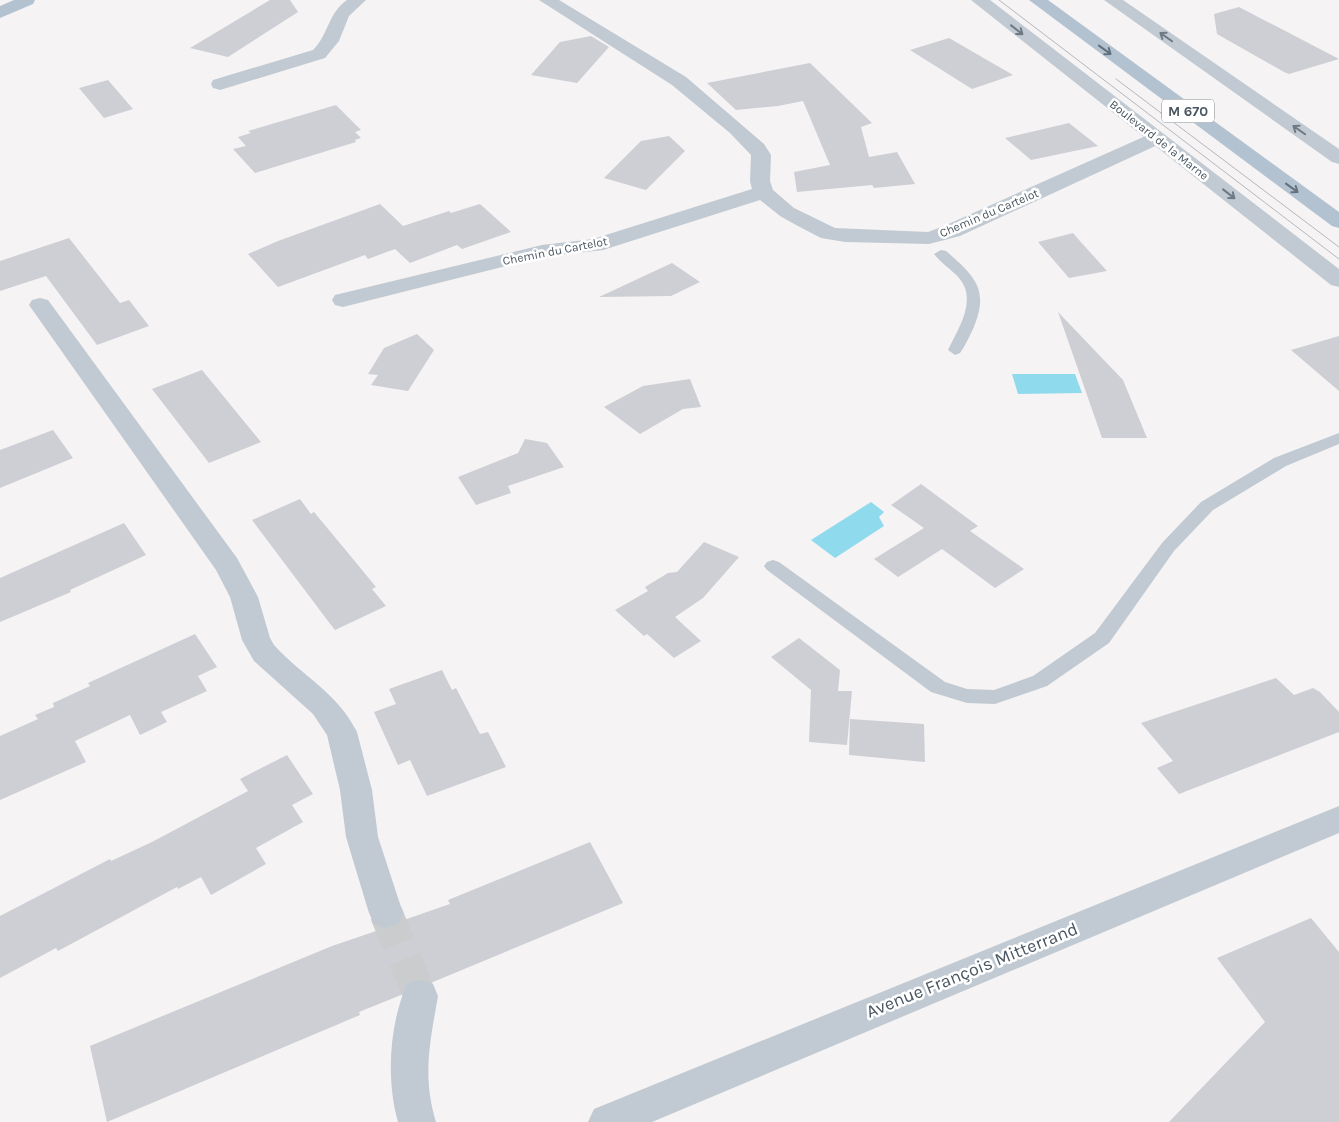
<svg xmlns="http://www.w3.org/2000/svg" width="1339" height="1122" viewBox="0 0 1339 1122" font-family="Karla,sans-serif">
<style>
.water{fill:#90daee}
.building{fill:#cdcfd5}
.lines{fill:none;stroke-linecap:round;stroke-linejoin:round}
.minor-tunnel{stroke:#caccce;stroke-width:33;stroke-dasharray:33 17;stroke-linecap:butt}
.service{fill:#c1cad2;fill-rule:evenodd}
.minor{fill:#c1cad2;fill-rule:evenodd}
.tertiary{fill:#c1cad2;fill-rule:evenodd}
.primary{fill:#b3c2d1;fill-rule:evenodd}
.tram{stroke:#b5b8bd;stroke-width:1}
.oneway{stroke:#6e7983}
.oneway2{stroke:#64717d}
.labels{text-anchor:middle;stroke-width:5;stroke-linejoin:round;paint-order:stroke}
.far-street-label{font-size:12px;fill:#4a5661;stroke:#fff}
.shield{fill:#fff;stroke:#808990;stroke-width:1}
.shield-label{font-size:14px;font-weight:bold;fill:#4a5661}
.near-street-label{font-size:18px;fill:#4a5661;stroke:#fff}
</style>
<rect width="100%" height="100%" fill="#f5f3f3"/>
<path class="water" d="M 1012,374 L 1075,374 L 1082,393 L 1018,394 Z
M 871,502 L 884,512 L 879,517 L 884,526 L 835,558 L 811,540 Z"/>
<path class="building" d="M 270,0 L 290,0 L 298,12 L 228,57 L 190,48 Z
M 1239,7 L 1339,59 L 1289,74 L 1284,72 L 1217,34 L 1214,14 Z
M 591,36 L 609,47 L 577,83 L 531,75 L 560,42 Z
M 949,38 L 1013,75 L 972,89 L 910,50 Z
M 810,63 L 872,123 L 861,127 L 869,157 L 897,152 L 915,184 L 874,188 L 872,185 L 797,192 L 794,172 L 830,165 L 803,101 L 778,106 L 736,110 L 707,83 Z
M 108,80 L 133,109 L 104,118 L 79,88 Z
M 336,105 L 361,130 L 355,132 L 361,138 L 355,140 L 356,142 L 255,173 L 233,149 L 246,146 L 238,137 L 251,133 L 248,131 Z
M 1069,123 L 1098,146 L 1031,160 L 1005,138 Z
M 669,136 L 685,151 L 646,190 L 604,178 L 641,141 Z
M 380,204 L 403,226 L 449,211 L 451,213 L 480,204 L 511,232 L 462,249 L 457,245 L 410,263 L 395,249 L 368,259 L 365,255 L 278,287 L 248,254 L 278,241 Z
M 1073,233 L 1079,240 L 1107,271 L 1069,278 L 1038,242 Z
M 69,238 L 120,303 L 129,300 L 149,326 L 97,345 L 46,276 L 0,291 L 0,261 Z
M 672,263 L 700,282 L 671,296 L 599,297 Z
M 1058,312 L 1123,380 L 1147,438 L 1102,438 Z
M 417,334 L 434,350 L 408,391 L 371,385 L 378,375 L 368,374 L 384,348 Z
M 1339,336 L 1339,391 L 1291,350 Z
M 202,370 L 261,442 L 209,463 L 152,389 Z
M 690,379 L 701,407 L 683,409 L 640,434 L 604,407 L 643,386 Z
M 53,430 L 73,458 L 0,488 L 0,450 Z
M 525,439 L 547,443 L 564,467 L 508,486 L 511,493 L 476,505 L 458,477 L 518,453 Z
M 921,484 L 978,526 L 970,531 L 1024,569 L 995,588 L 942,549 L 898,577 L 874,559 L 924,528 L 891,505 Z
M 300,499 L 311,514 L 314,512 L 353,559 L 376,587 L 372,589 L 386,606 L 335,630 L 328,621 L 252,520 Z
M 124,523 L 146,555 L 70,590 L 71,592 L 0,622 L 0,578 Z
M 704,542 L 739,557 L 703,598 L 675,617 L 701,641 L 674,658 L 647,634 L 644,636 L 615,610 L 648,591 L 645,587 L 668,573 L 677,572 Z
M 195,634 L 217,667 L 198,676 L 207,691 L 161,712 L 167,722 L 140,735 L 130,715 L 75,741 L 86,762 L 0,800 L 0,736 L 38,719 L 35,715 L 54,707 L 53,703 L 90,686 L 88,683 Z
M 799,638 L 840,670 L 838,691 L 852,691 L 847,745 L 809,742 L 811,690 L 771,657 Z
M 442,670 L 452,690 L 456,688 L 480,734 L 488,732 L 506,767 L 427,796 L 410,760 L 398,765 L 374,712 L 396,704 L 389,689 Z
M 1276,678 L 1294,695 L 1313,688 L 1320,692 L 1339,712 L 1339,732 L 1179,794 L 1157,768 L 1173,761 L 1141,723 Z
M 850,719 L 924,724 L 925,762 L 849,755 Z
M 287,755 L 313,794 L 292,805 L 303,822 L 256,848 L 266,864 L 211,895 L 201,877 L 178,889 L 177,887 L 58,951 L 56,948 L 0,978 L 0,916 L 110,859 L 111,861 L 152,842 L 248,791 L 240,779 Z
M 590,842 L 623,903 L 433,982 L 419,978 L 406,982 L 401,995 L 359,1012 L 360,1015 L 107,1122 L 90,1046 L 332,946 L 382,929 L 387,930 L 399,926 L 401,921 L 450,904 L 448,900 Z
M 1311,918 L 1339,952 L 1339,1122 L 1169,1122 L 1265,1022 L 1217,958 Z"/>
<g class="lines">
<path class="minor-tunnel" d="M 386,913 L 420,996"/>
<path class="service" d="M 941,250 L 946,251 C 975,276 990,290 973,329 C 969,337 965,346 960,353 L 955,355 L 948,350 C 958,329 978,300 959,278 C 952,270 941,263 934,254 Z
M 1339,433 L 1339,444 L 1286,466 L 1213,510 L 1174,551 L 1109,643 L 1047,686 L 995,704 L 967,703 L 931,692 L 767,570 L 764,566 L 767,562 L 773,560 L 779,562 L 945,682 L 967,689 L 994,690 L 1033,676 L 1095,633 L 1162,543 L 1201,502 L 1274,458 Z"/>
<path class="minor" d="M 347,0 L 366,0 L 349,16 L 339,41 L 325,58 L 220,90 L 213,88 L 211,84 L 213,80 L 313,50 C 328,36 328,13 347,0 Z
M 539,0 L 559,0 L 686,77 L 764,144 L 771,155 L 770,181 L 773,190 L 794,208 L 835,228 L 928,232 L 944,226 L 1150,134 L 1164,134 L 1167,138 L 1164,142 L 960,236 L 929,244 L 845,242 L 821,238 L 796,225 L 780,216 L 760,200 L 603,250 L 542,257 L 343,307 L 335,305 L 332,300 L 335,295 L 542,245 L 593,239 L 752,189 L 750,181 L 751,155 L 730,133 L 672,85 Z
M 40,298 L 48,300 L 237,558 L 258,597 L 270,638 L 274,645 C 304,678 336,691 357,732 L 372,790 L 378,837 L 403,913 L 398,924 L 386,928 L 374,924 L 369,913 L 346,837 L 340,790 L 327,735 L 313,714 L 254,661 L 242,640 L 230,597 L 216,570 L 29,305 L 32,300 Z
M 420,980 L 433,984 L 438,996 C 430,1042 422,1076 436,1122 L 398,1122 C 386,1080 389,1025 407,984 Z"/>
<path class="tertiary" d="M 971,0 L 990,0 L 1339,269 L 1339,287 L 1331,285 Z
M 1104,0 L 1123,0 L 1339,149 L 1339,164 L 1332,162 Z
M 1339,806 L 1339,833 L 652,1122 L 588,1122 L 594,1109 Z"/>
<path class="primary" d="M 14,0 L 35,0 L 33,4 L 0,18 L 0,6 Z
M 1029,0 L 1048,0 L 1339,212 L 1339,228 L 1332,226 Z"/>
<path class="tram" d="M 999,0 L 1339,259
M 1116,79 L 1339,247"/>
</g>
<defs><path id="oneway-shaft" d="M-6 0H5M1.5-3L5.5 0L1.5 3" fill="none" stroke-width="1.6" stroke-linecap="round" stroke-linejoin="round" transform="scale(1.25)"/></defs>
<g class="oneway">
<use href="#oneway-shaft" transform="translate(1017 30) rotate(38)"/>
<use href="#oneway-shaft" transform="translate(1166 37) rotate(-145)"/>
<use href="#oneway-shaft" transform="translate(1299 130) rotate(-145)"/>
<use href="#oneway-shaft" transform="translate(1229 194) rotate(38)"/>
</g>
<g class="oneway2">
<use href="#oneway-shaft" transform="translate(1105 50) rotate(36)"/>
<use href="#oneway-shaft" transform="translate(1292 188) rotate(36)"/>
</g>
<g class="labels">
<g class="far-street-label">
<text transform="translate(1159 140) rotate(38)" y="4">Boulevard de la Marne</text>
<text transform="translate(989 213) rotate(-23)" y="4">Chemin du Cartelot</text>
<text transform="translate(555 251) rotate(-11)" y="4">Chemin du Cartelot</text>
</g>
<rect class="shield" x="1162" y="99.5" width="52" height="23" rx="4"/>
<g class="shield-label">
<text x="1188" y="116">M 670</text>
</g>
<g class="near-street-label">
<text transform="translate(972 970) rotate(-22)" y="6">Avenue François Mitterrand</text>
</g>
</g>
</svg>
